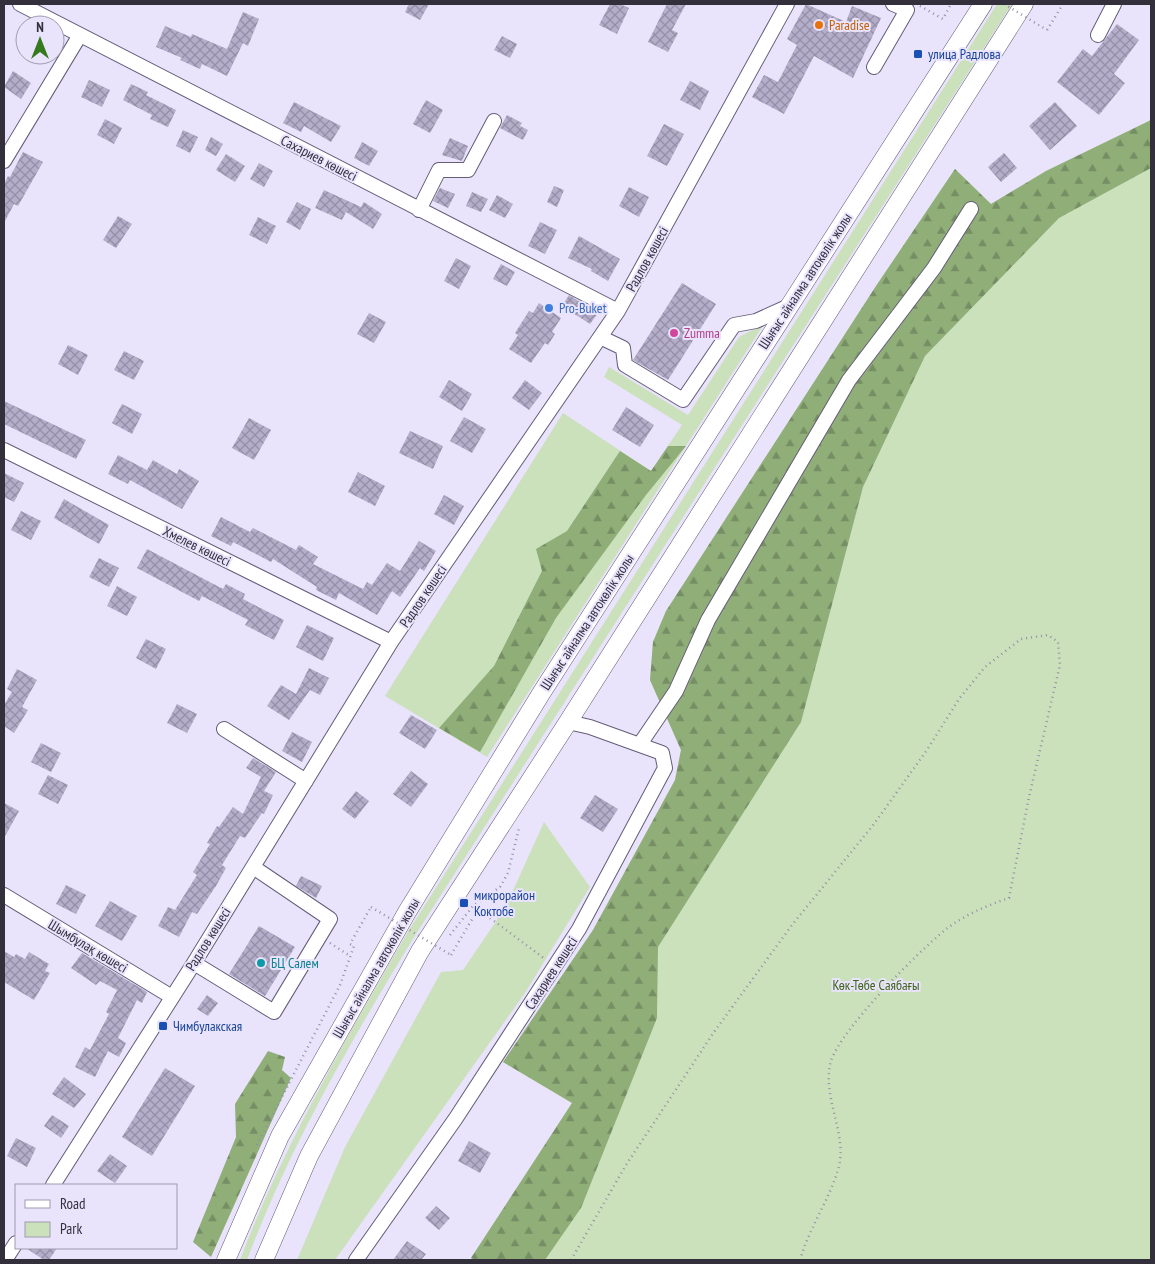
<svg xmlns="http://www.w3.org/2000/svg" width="1155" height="1264" viewBox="0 0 1155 1264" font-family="'PT Sans Narrow',sans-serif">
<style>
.green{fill:#cbe1bc}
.forest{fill:url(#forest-firs)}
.building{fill:url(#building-cross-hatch)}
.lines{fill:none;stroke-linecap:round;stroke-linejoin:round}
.minor-casing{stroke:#645d77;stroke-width:16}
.major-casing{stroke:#645d77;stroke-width:19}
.path{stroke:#9490a3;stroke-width:2.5;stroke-dasharray:1 4;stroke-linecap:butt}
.minor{stroke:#fff;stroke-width:14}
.major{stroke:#fff;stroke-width:18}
.path-bridge{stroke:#9490a3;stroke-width:2.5;stroke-dasharray:1 4;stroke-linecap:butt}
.food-dot{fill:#e8710a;stroke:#e9e3fc;stroke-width:2}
.transit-dot{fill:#1a4fb4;stroke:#e9e3fc;stroke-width:2}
.shop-dot{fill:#3f7fe0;stroke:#e9e3fc;stroke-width:2}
.hotel-dot{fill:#d1479c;stroke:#e9e3fc;stroke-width:2}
.culture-dot{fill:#0f9aa8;stroke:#e9e3fc;stroke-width:2}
.labels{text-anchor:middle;stroke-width:4;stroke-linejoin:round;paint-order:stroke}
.food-label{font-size:14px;fill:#c56008;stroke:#e9e3fc;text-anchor:start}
.transit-label{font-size:14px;fill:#164399;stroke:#e9e3fc;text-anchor:start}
.street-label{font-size:14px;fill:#33303c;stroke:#e9e3fc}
.shop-label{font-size:14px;fill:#366cbe;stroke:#e9e3fc;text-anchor:start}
.hotel-label{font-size:14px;fill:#b23c85;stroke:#e9e3fc;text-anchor:start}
.culture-label{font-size:14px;fill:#0d838f;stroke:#e9e3fc;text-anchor:start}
.park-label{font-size:14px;fill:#3e6417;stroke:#e9e3fc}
</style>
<defs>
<pattern id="forest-firs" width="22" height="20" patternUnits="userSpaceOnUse" patternTransform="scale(1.25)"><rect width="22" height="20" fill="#90ae78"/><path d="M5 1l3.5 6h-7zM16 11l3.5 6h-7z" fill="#768e64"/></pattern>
<pattern id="building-cross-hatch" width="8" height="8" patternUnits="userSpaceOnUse" patternTransform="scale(1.25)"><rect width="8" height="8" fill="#b5aecb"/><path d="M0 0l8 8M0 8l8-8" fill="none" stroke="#948ea6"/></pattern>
</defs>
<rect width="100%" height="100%" fill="#e9e3fc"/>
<path class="green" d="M 997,4 L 1012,4 L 416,934 C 351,1041 291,1143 247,1260 L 240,1260 C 284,1144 347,1037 409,930 Z
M 1151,120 L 1151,1260 L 475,1260 L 471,1258 L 572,1103 L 503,1062 L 593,930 L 675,780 L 681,750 L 650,680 L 653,642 L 666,611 L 876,286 L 955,169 L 991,204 L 1046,171 Z
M 764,324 L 487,757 L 385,696 L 563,413 L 651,471 L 682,425 L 604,377 L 609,367 L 688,415 L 739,337 Z
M 544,822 L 590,887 L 525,993 L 335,1260 L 297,1260 L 345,1147 L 441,972 L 463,970 L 505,908 Z"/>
<path class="forest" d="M 1151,120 L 1151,168 L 1059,218 L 925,356 L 863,487 L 801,722 L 658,947 L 657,1018 L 581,1208 L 545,1260 L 475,1260 L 471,1258 L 572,1103 L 503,1062 L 593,930 L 675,780 L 681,750 L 650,680 L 653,642 L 666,611 L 876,286 L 955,169 L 991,204 L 1046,171 Z
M 668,446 L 686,446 L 646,495 L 556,618 L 480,752 L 439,728 L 494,666 L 542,571 L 536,549 L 567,531 L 620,451 L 651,471 Z
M 268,1051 L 285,1057 L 282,1070 L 291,1078 L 211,1257 L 193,1242 L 236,1137 L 235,1104 Z"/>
<path class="building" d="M 409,4 L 429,4 L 420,20 L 405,12 Z
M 610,4 L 620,4 L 629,8 L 617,34 L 599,25 Z
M 667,4 L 686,4 L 672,30 L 678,33 L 668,52 L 648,42 Z
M 806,4 L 846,22 L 852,6 L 881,18 L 853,78 L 814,56 L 784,114 L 752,97 L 764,75 L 778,82 L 797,45 L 787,39 Z
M 243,12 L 259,19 L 248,46 L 243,43 L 227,76 L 202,64 L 200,69 L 180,60 L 182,58 L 156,47 L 165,26 L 191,37 L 192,34 L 227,49 Z
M 1117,24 L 1139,40 L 1114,74 L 1125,83 L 1099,115 L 1057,82 L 1083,49 L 1092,56 Z
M 502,36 L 517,44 L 510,58 L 494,50 Z
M 13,71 L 31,83 L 21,99 L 4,87 Z
M 89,80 L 110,90 L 102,107 L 81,97 Z
M 690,81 L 709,91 L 700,110 L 680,100 Z
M 131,84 L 148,92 L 146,95 L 176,110 L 168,127 L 150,119 L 152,115 L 123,100 Z
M 426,100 L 443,110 L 430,133 L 413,124 Z
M 294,102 L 341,126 L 331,142 L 304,126 L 301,132 L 283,123 Z
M 1055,102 L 1077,126 L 1050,150 L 1029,126 Z
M 507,115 L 522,123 L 520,126 L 528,130 L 523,140 L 500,128 Z
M 105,119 L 122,128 L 114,144 L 97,135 Z
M 664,124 L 684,134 L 667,166 L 647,156 Z
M 183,130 L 198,137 L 190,153 L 176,146 Z
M 211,137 L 223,144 L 216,156 L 205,150 Z
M 450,138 L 468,146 L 462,161 L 442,155 Z
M 362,142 L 378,151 L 369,166 L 354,158 Z
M 23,152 L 43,162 L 18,206 L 14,204 L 4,223 L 4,184 L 8,176 L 10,177 Z
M 1004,153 L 1017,168 L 1001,182 L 988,167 Z
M 226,154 L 245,166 L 235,182 L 216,170 Z
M 259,163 L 273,171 L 264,187 L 250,179 Z
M 554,186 L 564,190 L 557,207 L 547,202 Z
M 629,187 L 649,197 L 639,217 L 619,206 Z
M 440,188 L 455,194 L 448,208 L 433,201 Z
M 324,190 L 361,207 L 364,202 L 382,214 L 373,229 L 346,212 L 342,220 L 315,208 Z
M 472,192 L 488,199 L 481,212 L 466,206 Z
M 497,195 L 513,204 L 505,218 L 489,210 Z
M 297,202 L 311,209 L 300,230 L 286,222 Z
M 118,216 L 132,224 L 116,248 L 103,240 Z
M 258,217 L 276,226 L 267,244 L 249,235 Z
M 540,222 L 557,230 L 545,254 L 528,246 Z
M 579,236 L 620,259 L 608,281 L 591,271 L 592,269 L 568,258 Z
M 456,258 L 471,266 L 459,289 L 444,281 Z
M 501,264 L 515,272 L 507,286 L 493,279 Z
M 682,283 L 716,304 L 668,380 L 633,360 Z
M 569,295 L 598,313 L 590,324 L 562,306 Z
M 539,303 L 561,318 L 552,332 L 555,334 L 548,345 L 545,343 L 531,363 L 509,349 L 518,335 L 515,333 L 529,311 L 533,313 Z
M 369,313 L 386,322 L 374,343 L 357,334 Z
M 68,345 L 88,355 L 78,375 L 58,364 Z
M 124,351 L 144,361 L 134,380 L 114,370 Z
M 449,380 L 472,394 L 462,411 L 439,397 Z
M 525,380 L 542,393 L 529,410 L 512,398 Z
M 4,401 L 86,440 L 76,459 L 4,424 Z
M 122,404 L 142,414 L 132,434 L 112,423 Z
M 626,407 L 654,425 L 640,447 L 612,430 Z
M 464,417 L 486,429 L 472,453 L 450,441 Z
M 249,418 L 271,430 L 254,460 L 232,448 Z
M 410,431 L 443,446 L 433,469 L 399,453 Z
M 118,455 L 147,470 L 153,460 L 177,474 L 179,469 L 199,481 L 182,509 L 130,480 L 128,484 L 108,474 Z
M 358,472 L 385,486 L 375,506 L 348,492 Z
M 4,473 L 24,483 L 14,502 L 4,497 Z
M 444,495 L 464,506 L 454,525 L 434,514 Z
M 64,499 L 109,525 L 99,544 L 54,518 Z
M 21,511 L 41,521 L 31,540 L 11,530 Z
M 221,517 L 250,532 L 253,528 L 296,550 L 299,545 L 318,557 L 313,564 L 363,589 L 367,582 L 372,585 L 387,563 L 400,571 L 419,541 L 436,551 L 424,571 L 420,568 L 400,597 L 392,591 L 377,615 L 339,593 L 336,600 L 316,590 L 317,587 L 273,559 L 271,562 L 233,542 L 231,546 L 211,536 Z
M 147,549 L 223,589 L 226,584 L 245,594 L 243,599 L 284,620 L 274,640 L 245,625 L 248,620 L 202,596 L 199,601 L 137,568 Z
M 99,558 L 119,568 L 109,587 L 89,577 Z
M 117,586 L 137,597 L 127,616 L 107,606 Z
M 307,625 L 334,638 L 323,661 L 296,647 Z
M 146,639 L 166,649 L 156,669 L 136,658 Z
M 309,668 L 329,678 L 320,695 L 310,690 L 289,720 L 267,706 L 281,685 L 296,694 Z
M 17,669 L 37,680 L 22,707 L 28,710 L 14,733 L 4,726 L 4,705 L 12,692 L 7,689 Z
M 177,704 L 197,714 L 187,733 L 167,723 Z
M 411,715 L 437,730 L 425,749 L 399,733 Z
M 292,732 L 312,742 L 302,762 L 282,751 Z
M 41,743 L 61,753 L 51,772 L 31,762 Z
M 253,758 L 276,772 L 264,791 L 273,795 L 264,814 L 262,813 L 245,838 L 240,836 L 222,865 L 226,868 L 216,886 L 197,914 L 192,912 L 179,937 L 158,926 L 168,907 L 175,910 L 197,875 L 193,872 L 210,844 L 207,843 L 217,826 L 219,827 L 233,807 L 243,814 L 261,777 L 246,768 Z
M 411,771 L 428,784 L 411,807 L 393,794 Z
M 48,775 L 68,785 L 58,804 L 38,794 Z
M 356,791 L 369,801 L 355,819 L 342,809 Z
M 595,795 L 618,809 L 603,832 L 580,818 Z
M 4,803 L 19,811 L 4,838 Z
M 301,876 L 322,886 L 316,898 L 296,886 Z
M 66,885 L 86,895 L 76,914 L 56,904 Z
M 110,901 L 137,916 L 122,941 L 95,926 Z
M 259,926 L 295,947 L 265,996 L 229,974 Z
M 4,951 L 14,957 L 16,954 L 25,959 L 29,952 L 49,964 L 45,971 L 50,973 L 34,1000 L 4,982 Z
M 82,953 L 147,992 L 142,1003 L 137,1000 L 118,1038 L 126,1043 L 119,1057 L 108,1051 L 95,1077 L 75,1067 L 85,1047 L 90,1050 L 109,1014 L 106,1012 L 117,990 L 100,981 L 96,985 L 71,968 Z
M 207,995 L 218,1003 L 208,1016 L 197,1009 Z
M 165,1068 L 195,1086 L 152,1156 L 122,1137 Z
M 64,1077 L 86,1094 L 74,1108 L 52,1094 Z
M 52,1115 L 69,1126 L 61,1138 L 44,1126 Z
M 16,1138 L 36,1148 L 27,1167 L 7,1156 Z
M 469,1141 L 491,1153 L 480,1173 L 458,1161 Z
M 110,1154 L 127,1166 L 115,1183 L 97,1171 Z
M 436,1206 L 450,1218 L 439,1230 L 425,1218 Z
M 407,1241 L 426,1254 L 421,1260 L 393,1260 Z
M 26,1248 L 57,1248 L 49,1260 L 44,1260 Z"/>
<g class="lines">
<g class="minor-casing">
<path id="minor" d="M 20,4 L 618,311
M 1098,35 L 1114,4
M 874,67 L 907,10 L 893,4
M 4,161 L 80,35
M 419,210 L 439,170 L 468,170 L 494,121
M 600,337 L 623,348 L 625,365 L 683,400 L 734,325 L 756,321 L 789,306
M 4,450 L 391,642
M 224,729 L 306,781
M 640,744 L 676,691 L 708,620 L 849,380 L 934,268 L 971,209
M 4,895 L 172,997
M 194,963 L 274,1012 L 330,919 L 253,867
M 53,1185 L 194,963 L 391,642 L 618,311 L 787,4
M 5,1260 L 16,1243
M 356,1260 L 456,1118 L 579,929 L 665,768 L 662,753 L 590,727 L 568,722"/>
</g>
<g class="major-casing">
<path id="major" d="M 226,1260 L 280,1136 L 407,912 L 542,692 L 983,4
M 264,1260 L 309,1156 L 420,951 L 568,722 L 1024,4"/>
</g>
<path class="path" d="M 920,6 L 943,19 L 951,4
M 1047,30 L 1063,4
M 478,909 L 545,959
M 450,935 L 473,906 L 500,887 L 508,873 L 519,828
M 330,943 L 350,956
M 451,955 L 478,909
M 257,1145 L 340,985 L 354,946 L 350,944 L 371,907
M 571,1260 L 626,1165 L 714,1032 L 792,925 L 874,824 L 927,750 L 959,699 L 985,667 L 1021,639 L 1048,635 L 1058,642 L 1060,665 L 1029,797 L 1009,898 C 986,906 964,915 945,930 C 917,953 842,1028 831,1061 C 821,1094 847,1133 839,1166 C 831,1197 809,1228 800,1260"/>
<use href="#minor" class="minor"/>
<use href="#major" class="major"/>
<path class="path-bridge" d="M 1004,4 L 1047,30
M 371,907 L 451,955"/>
</g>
<circle class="food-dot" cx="819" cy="25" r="5"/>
<g class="transit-dot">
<rect x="913" y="49" width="10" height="10" rx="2.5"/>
<rect x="459" y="898" width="10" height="10" rx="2.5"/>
<rect x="158" y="1021" width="10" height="10" rx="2.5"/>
</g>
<circle class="shop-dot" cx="549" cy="308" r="5"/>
<circle class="hotel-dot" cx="674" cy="333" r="5"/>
<circle class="culture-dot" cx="261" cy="963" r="5"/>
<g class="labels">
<g class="food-label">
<text x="829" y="30">Paradise</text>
</g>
<g class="transit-label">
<text x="928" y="59">улица Радлова</text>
<text x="474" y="900">микрорайон<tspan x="474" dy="16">Коктобе</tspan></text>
<text x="173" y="1031">Чимбулакская</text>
</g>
<g class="street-label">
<text transform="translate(319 158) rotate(27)" y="5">Сахариев көшесі</text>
<text transform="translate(647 259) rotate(-61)" y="5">Радлов көшесі</text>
<text transform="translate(805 281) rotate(-57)" y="5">Шығыс айналма автокөлік жолы</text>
<text transform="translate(197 546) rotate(26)" y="5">Хмелев көшесі</text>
<text transform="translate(423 596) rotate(-56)" y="5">Радлов көшесі</text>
<text transform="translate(587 622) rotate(-57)" y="5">Шығыс айналма автокөлік жолы</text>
<text transform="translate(208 939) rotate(-58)" y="5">Радлов көшесі</text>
<text transform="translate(88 946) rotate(31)" y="5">Шымбұлақ көшесі</text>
<text transform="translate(376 968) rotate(-60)" y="5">Шығыс айналма автокөлік жолы</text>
<text transform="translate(551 973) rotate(-57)" y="5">Сахариев көшесі</text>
</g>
<g class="shop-label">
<text x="559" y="313">Pro-Buket</text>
</g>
<g class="hotel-label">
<text x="684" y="338">Zumma</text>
</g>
<g class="culture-label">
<text x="271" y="968">БЦ Салем</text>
</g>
<g class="park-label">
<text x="876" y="990">Көк-Төбе Саябағы</text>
</g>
</g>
<rect width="1155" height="1264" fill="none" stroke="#33303c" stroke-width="10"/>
<rect x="15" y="1184" width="162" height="65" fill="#e9e3fc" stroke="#a09baf"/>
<rect x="25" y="1200" width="25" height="8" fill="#ffffff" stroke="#a09baf"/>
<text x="60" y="1209" font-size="15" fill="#33303c">Road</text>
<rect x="25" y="1222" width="25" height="15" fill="#cbe1bc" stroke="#a09baf"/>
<text x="60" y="1234" font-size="15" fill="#33303c">Park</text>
<g transform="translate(40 40)"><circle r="24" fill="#e9e3fc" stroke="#a09baf"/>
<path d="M0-4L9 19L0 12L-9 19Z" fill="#347a1c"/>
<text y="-8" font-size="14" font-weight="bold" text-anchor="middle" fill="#33303c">N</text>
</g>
</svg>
